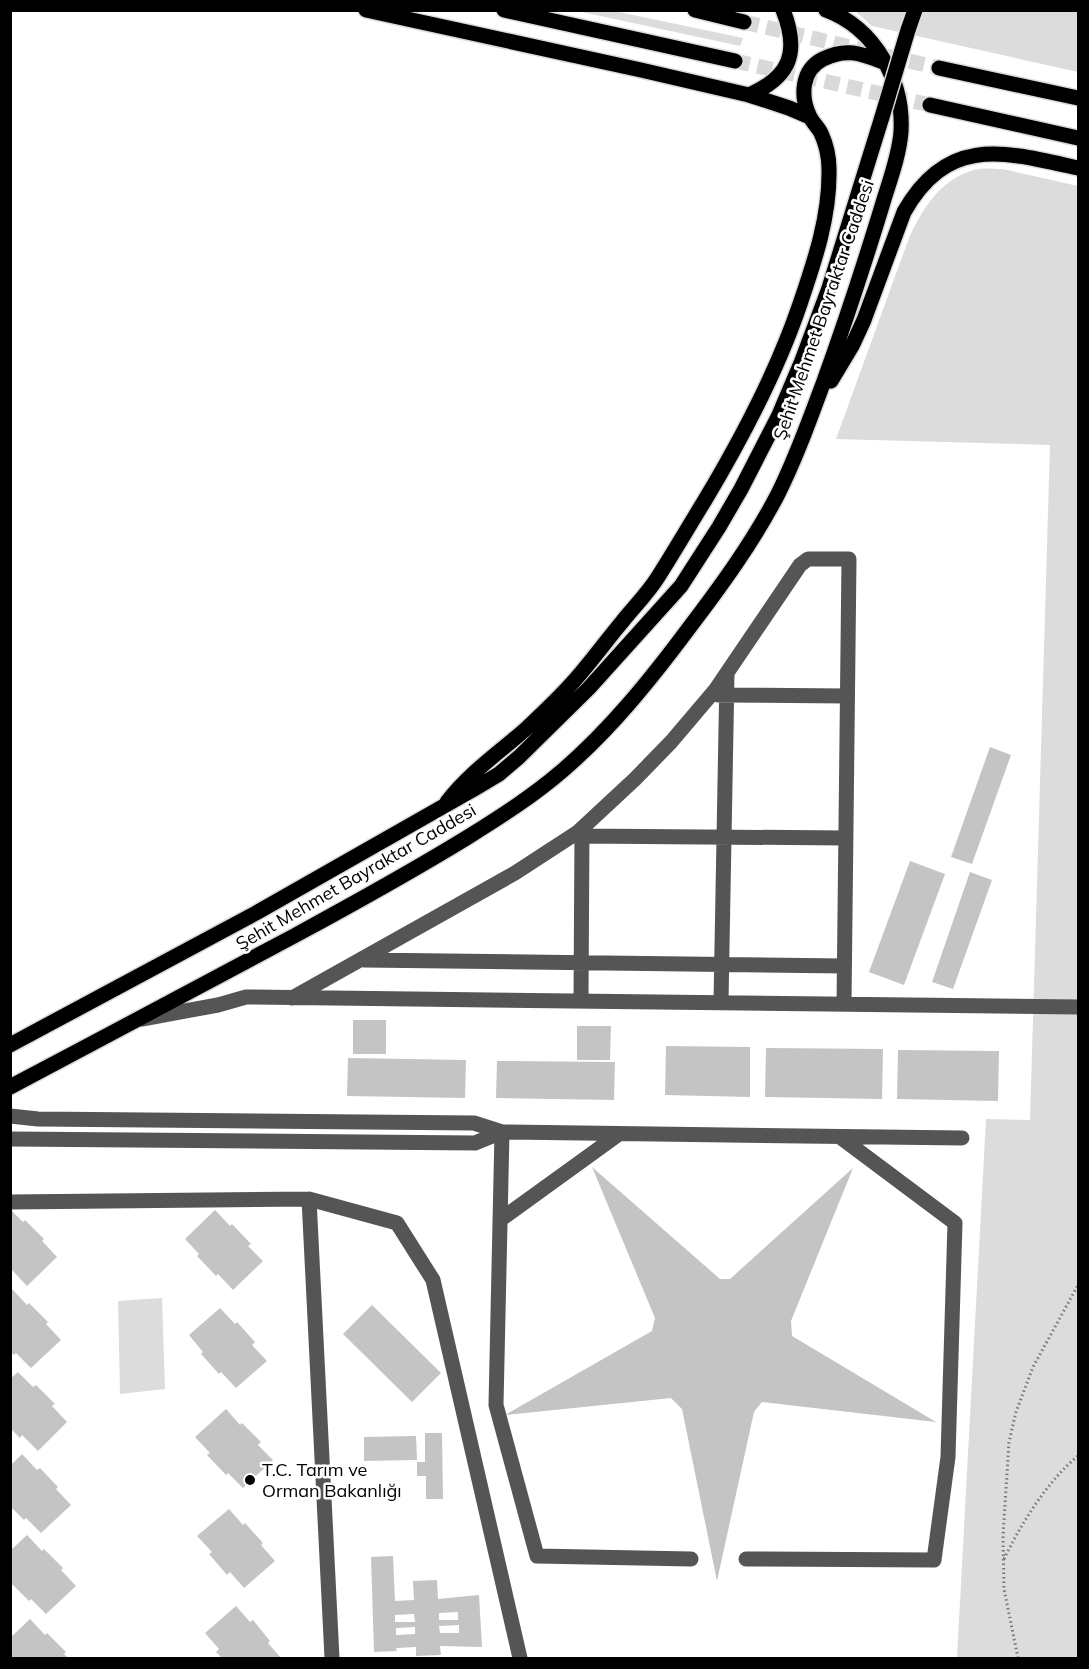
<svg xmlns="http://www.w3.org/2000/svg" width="1089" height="1669" viewBox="0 0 1089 1669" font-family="Mulish,sans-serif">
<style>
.green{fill:#dcdcdc}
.building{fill:#c4c4c4;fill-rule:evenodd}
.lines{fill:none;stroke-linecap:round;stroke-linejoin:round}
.major-tunnel{stroke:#d9d9d9;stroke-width:15;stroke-dasharray:15 8;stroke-linecap:butt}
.major-casing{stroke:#dbdbdb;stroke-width:18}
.path{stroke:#777;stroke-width:3;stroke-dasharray:1.5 3;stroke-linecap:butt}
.minor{stroke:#555;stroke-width:15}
.major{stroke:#000;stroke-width:15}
.major-bridge-casing{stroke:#dbdbdb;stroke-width:18;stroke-linecap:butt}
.major-bridge{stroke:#000;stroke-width:15}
.poi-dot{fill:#000;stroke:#fff;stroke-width:2}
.labels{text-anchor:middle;stroke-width:5;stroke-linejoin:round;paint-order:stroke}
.street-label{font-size:18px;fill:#000;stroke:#fff}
.poi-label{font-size:18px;fill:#000;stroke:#fff;text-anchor:start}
</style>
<rect width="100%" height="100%" fill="#fff"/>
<path class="green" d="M 577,11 L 614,11 L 743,38 L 740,46 Z
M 855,11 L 1078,11 L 1078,72 L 872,26 Z
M 1003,169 L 1078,186 L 1078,1658 L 957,1658 L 986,1119 L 1030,1120 L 1050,445 L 836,439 L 909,238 C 922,210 939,181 971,171 C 980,167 993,169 1003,169 Z
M 162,1298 L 165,1389 L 120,1394 L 118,1301 Z"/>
<path class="building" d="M 990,747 L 1011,755 L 972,864 L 951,857 Z
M 910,861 L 945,874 L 904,985 L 869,972 Z
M 970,872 L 992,880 L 953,989 L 932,982 Z
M 353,1020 L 386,1020 L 386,1054 L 353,1054 Z
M 577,1026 L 611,1026 L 610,1060 L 577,1060 Z
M 666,1046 L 750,1047 L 750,1097 L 665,1095 Z
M 766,1048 L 883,1049 L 882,1099 L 765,1097 Z
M 898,1050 L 999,1051 L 998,1101 L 897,1099 Z
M 348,1058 L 466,1060 L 465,1098 L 347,1096 Z
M 497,1061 L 615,1062 L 614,1100 L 496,1098 Z
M 592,1167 L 720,1279 L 730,1279 L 853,1168 L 791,1321 L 792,1336 L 936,1422 L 762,1402 L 754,1412 L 717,1581 L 682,1409 L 671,1398 L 505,1415 L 652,1331 L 655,1318 Z
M 10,1209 L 23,1222 L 25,1220 L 44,1239 L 42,1241 L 57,1257 L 27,1286 L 12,1270 L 10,1272 Z
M 215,1210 L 230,1226 L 232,1224 L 251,1244 L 248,1246 L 263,1261 L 233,1290 L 218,1274 L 216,1276 L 197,1256 L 199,1254 L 185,1239 Z
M 12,1289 L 27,1305 L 29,1303 L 48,1322 L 46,1324 L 61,1340 L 31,1368 L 16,1353 L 14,1355 L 10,1351 L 10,1291 Z
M 372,1305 L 441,1373 L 412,1402 L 343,1334 Z
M 220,1308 L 235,1324 L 237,1322 L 255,1342 L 252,1345 L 267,1361 L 236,1388 L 221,1372 L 219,1374 L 201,1354 L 203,1352 L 189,1335 Z
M 18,1372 L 33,1387 L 36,1385 L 55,1404 L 52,1406 L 67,1422 L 38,1451 L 22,1435 L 20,1438 L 10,1428 L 10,1379 Z
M 226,1409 L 240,1425 L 242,1423 L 261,1442 L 258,1445 L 273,1460 L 243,1488 L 228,1473 L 226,1475 L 207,1455 L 210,1453 L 195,1437 Z
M 425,1433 L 442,1433 L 443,1499 L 426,1499 L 426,1476 L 417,1476 L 417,1462 L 425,1462 Z
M 416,1436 L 417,1460 L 364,1461 L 364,1437 Z
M 22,1454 L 37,1470 L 40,1468 L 58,1487 L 56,1489 L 71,1505 L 41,1533 L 26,1518 L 24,1520 L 10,1506 L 10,1466 Z
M 229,1509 L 243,1525 L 245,1523 L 263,1543 L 261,1545 L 275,1561 L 244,1588 L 230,1572 L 227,1575 L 209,1554 L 212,1552 L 197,1536 Z
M 27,1535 L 42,1551 L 44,1549 L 63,1568 L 61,1570 L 76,1586 L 46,1614 L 31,1599 L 29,1601 L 10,1582 L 12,1580 L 10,1578 L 10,1551 Z
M 393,1556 L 395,1601 L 414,1600 L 413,1581 L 437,1580 L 438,1599 L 479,1595 L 482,1647 L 440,1646 L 441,1655 L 416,1656 L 416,1647 L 396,1648 L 397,1651 L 374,1652 L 371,1557 ZM 458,1612 L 458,1620 L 439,1620 L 439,1613 ZM 414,1614 L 415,1622 L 395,1622 L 395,1615 ZM 459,1625 L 459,1633 L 440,1633 L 439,1626 ZM 415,1627 L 415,1634 L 396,1635 L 396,1628 Z
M 236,1606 L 250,1622 L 253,1620 L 270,1641 L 268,1643 L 281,1658 L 222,1658 L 216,1652 L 219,1649 L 205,1633 Z
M 30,1619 L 45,1635 L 47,1633 L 66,1652 L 64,1654 L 68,1658 L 10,1658 L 10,1638 Z"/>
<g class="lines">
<path class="major-tunnel" d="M 744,22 L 863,50
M 887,56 L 939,68
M 735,61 L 930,105"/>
<g class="major-casing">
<path id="major" d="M 366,10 L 641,70 L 749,95 L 789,108 L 810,117
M 504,10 L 735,61
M 695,10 L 744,22
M 908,30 L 915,10
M 939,68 L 1078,98
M 749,95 C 790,77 800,53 783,10
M 930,105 L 1078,138
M 831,381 L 852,346 L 864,320 L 904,212 C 948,134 1006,152 1078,168
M 447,802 C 470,772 500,752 527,728 C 543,713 560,697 574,681 C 591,662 606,641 622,622 C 634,607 648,593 658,577 C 674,552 689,526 705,500 C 742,438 777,372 800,304 C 815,260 830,216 829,169 C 829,157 826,144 821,133 C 818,127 813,123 810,117 C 800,97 801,70 823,59 C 847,47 862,54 886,63
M 10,1045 L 256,913 L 474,789 L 499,774 L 519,757 L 589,688 L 681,586 L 719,527 L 741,489 L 779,415 L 801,363 L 829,288 L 882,117
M 10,1087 C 105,1037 200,986 294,936 C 353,904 411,872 468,837 C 500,817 533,796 562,771 C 610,730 651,679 689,628 C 721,586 753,542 778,494 C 796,458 810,419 824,381 C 845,323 864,265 882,206 C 889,182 899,157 901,132 C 904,81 875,28 826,10"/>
</g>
<path class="path" d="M 1004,1559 C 1021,1524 1048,1480 1078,1456
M 1018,1658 L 1004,1589 L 1003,1536 L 1009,1442 L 1016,1412 L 1033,1367 L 1078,1285"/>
<path class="minor" d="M 718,695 L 847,696
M 582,836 L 846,838
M 364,960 L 844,966
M 292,998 L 515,873 L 578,832 L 635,779 L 671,742 L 716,689 L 800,565 L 808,559 L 849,559 L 844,1004
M 581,1001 L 582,828
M 721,1002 L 727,674
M 142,1019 L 218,1005 L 246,997 L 1078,1007
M 10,1116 L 38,1119 L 474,1123 L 502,1132 L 962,1138
M 502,1132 L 496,1405 L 537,1556 L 691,1559
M 10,1139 L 475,1143 L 502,1132
M 309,1199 L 332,1658
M 10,1202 L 309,1199 L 397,1223 L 433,1280 L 520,1658
M 500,1220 L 619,1134
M 746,1559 L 934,1560 L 948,1457 L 955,1223 L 840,1137"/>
<use href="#major" class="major"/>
<g class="major-bridge-casing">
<path id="major-bridge" d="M 882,117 L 908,30"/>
</g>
<use href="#major-bridge" class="major-bridge"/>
</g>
<circle class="poi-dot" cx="250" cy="1480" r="6"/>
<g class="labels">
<g class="street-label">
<text transform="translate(824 310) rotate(-71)" y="6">Şehit Mehmet Bayraktar Caddesi</text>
<text transform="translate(356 877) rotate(-30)" y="6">Şehit Mehmet Bayraktar Caddesi</text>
</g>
<g class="poi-label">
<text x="262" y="1476">T.C. Tarım ve<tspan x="262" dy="21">Orman Bakanlığı</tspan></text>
</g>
</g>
<rect width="1089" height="1669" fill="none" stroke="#000000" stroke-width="24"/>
</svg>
